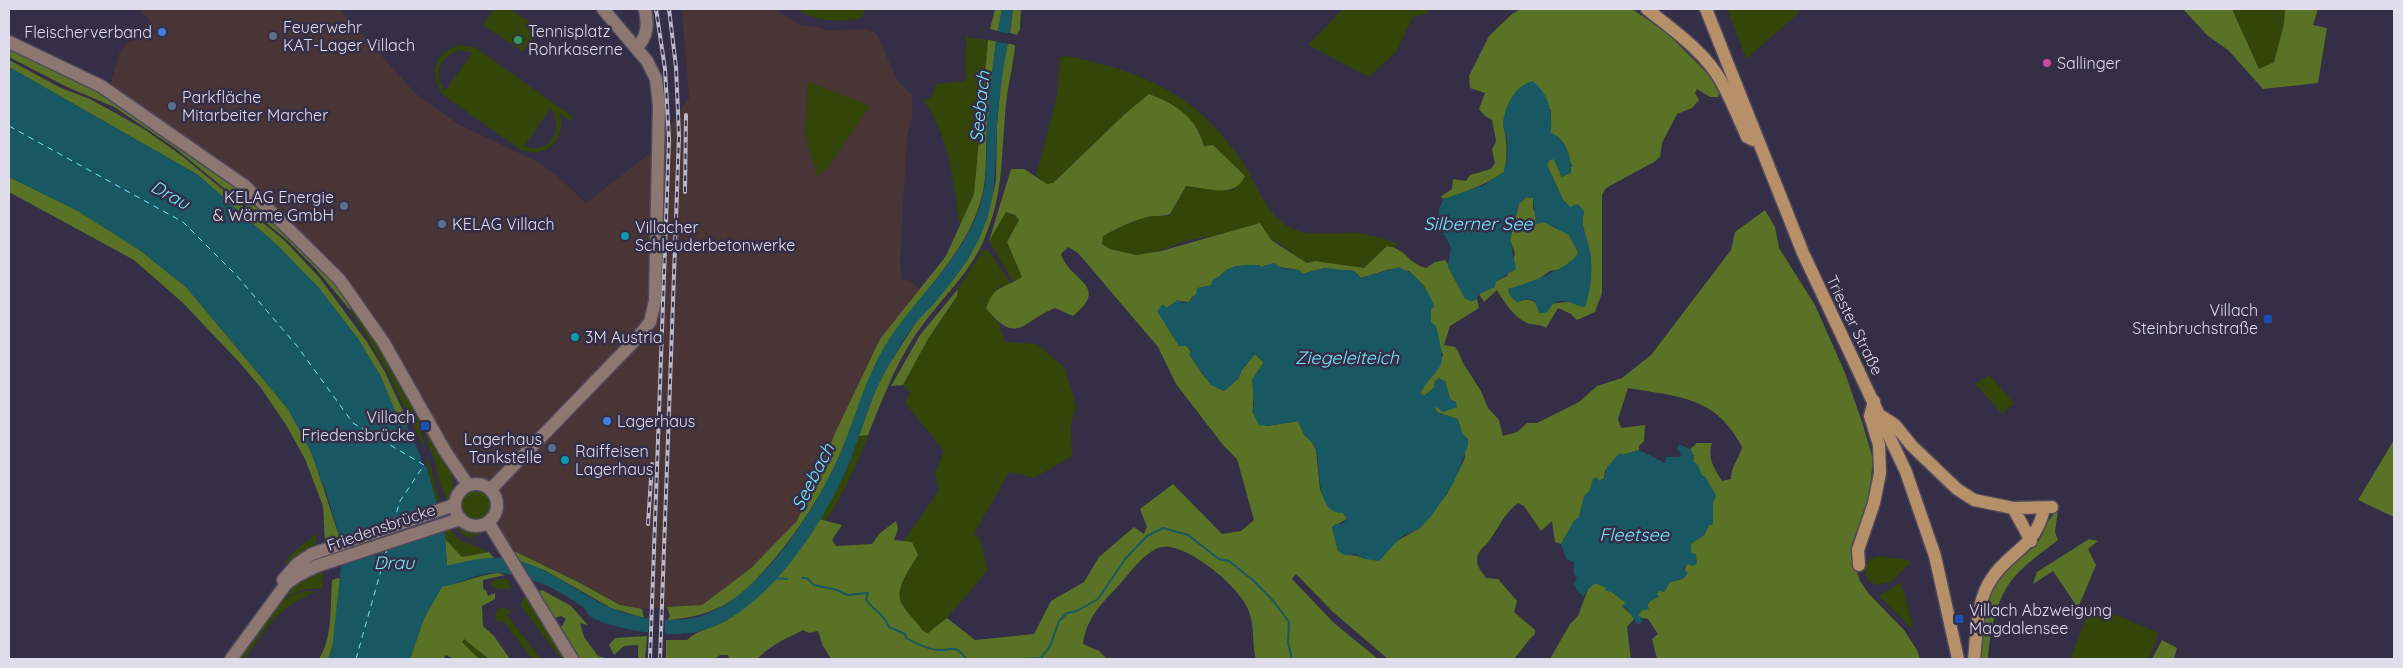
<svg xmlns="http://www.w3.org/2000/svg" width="2403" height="668" viewBox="0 0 2403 668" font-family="Quicksand,sans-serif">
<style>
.industrial{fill:#493436}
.green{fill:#334508;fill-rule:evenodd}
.forest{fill:#597225;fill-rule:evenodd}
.water{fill:#185863}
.pier{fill:#342e46}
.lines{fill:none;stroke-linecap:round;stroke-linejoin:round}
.stream{stroke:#185863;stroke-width:2}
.ferry{stroke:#72e7fe;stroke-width:1;stroke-dasharray:6 5;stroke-linecap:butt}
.secondary-casing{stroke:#4f495e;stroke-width:15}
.primary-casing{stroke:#4f495e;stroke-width:15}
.secondary{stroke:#8d7871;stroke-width:12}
.primary{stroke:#b59068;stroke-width:12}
.rail-casing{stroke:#bbb8c9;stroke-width:4}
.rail{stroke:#342e46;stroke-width:2;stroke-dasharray:5.5;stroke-linecap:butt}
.shop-dot{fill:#3f7fe0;stroke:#342e46;stroke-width:2}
.service-dot{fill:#5c6f8a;stroke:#342e46;stroke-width:2}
.leisure-dot{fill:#2e9e5b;stroke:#342e46;stroke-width:2}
.hotel-dot{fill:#d1479c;stroke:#342e46;stroke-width:2}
.culture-dot{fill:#0f9aa8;stroke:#342e46;stroke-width:2}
.transit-dot{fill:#1a4fb4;stroke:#342e46;stroke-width:2}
.labels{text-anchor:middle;stroke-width:5;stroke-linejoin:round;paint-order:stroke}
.poi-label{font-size:16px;fill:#dfdceb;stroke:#342e46;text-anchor:start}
.street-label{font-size:16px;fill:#dfdceb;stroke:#342e46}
.water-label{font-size:18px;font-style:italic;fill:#72e7fe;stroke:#342e46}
</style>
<rect width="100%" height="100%" fill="#342e46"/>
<path class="industrial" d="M 139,9 L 340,9 L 415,93 L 458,124 L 538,162 L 556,175 L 586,203 L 654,150 L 689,98 L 682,9 L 776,9 L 800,25 L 818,27 L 826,30 L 868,29 L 877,34 L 897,80 L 912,95 L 912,116 L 907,138 L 900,263 L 902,279 L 911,281 L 920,289 L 880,339 L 836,431 L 797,522 L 751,568 L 702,605 L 638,609 L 620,605 L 578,582 L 510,549 L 499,527 L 503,514 L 500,497 L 472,477 L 454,453 L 388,340 L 341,272 L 248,183 L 110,85 L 120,51 L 150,20 Z"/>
<path class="green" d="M 494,9 L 510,9 L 539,28 L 523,52 L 483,25 Z
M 796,9 L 865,9 L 862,18 C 840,22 816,22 796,9 Z
M 1343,9 L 1428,9 L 1428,13 L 1413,17 L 1396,52 L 1369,77 L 1308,45 Z
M 1727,9 L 1796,9 L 1799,13 L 1746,59 Z
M 2232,9 L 2285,9 L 2284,24 L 2274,62 L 2259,69 Z
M 966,37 L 988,40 L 974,194 L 960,226 C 953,182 950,137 923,100 L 931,98 L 936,84 L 965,81 Z
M 462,45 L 476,48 L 573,117 L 571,121 L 560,114 C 566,139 547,159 521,150 L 443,95 C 427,75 435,49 462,45 ZM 459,50 L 472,53 L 445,91 C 432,75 440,56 459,50 ZM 551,108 C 564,129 550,156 524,146 Z
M 1064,56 C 1076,57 1089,61 1101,64 C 1160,79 1204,106 1239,157 C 1255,178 1263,210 1286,225 C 1308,239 1332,231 1356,233 C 1370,234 1383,239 1397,243 L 1397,247 L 1387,246 L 1364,268 L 1315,261 L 1307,263 C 1296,256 1283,244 1271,240 C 1262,237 1216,236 1205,237 C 1170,241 1138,270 1102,244 L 1103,236 C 1117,228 1131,221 1147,217 C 1155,215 1161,217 1170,215 L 1186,186 L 1233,190 L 1245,176 L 1213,146 L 1204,146 L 1200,132 L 1126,113 L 1053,183 L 1048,185 L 1036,176 L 1057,96 L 1060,58 Z
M 810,82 L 870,106 L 829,166 L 817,176 L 805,136 L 807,85 Z
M 1006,211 L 1015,215 L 1019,220 L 1007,242 L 1022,277 L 1014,283 L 989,241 Z
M 983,250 L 989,251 L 1011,284 L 999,287 L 986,307 L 999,324 L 1005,342 L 1037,344 L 1065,368 L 1076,406 L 1071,424 L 1072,456 L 1034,478 L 1009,472 L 974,534 L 979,537 L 988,570 L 947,618 L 928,633 L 923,631 C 917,622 909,615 903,606 C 892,591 910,569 918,555 L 912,542 L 903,541 L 939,491 L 935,473 L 944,451 L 905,403 L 910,392 L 903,385 L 928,339 L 957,296 L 958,289 Z
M 352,307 L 357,309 L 421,419 L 420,427 L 426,452 L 386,369 L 350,310 Z
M 1989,375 L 2014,403 L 2002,414 L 1975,384 Z
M 424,424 C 436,444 465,480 447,501 L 438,478 L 435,461 L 428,444 Z
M 868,435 C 857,466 843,494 826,521 L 819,519 L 844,475 L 859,436 Z
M 425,456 L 431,467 L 440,504 L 437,505 Z
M 479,487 L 490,494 C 499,509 487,522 471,520 L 462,511 L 464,510 L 461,508 L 461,499 L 469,489 Z
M 455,524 L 482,535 L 470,536 L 479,544 L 462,534 Z
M 448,526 L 459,540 L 489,552 L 462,557 L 445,539 L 443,528 Z
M 316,533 L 316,547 L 300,554 L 284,565 C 290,551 306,544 316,533 Z
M 1878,556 L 1908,560 L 1911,563 L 1891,582 L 1875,585 L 1867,579 L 1864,569 L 1869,560 Z
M 323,570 L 322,588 L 302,590 L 286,597 L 298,582 Z
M 500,579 L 507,579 L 511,585 L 510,589 L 498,589 L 490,585 L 492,581 Z
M 1901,582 L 1913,627 L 1911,628 L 1879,596 Z
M 292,585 L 283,600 C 292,597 305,587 314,593 C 277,607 267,628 245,659 L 237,659 Z
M 525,596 L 527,597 L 566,659 L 561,659 L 520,605 Z
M 2092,605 L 2159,633 L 2149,659 L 2070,659 Z
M 500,608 L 506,608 L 511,611 L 507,615 L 541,659 L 532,659 L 504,622 L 496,620 L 495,613 Z
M 464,638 L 489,659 L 479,659 L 461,642 Z"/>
<path class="forest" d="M 995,9 L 1002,9 L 998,31 L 990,29 Z
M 1013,9 L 1021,9 L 1020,29 L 1017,35 L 1010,33 Z
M 1521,9 L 1632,9 L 1666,32 L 1707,73 L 1721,91 L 1718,97 L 1710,97 L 1697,89 L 1695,93 L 1699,100 L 1692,108 L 1677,114 L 1662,143 L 1660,157 L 1654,162 L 1606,188 L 1602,195 L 1602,293 L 1595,312 L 1577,320 L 1571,314 L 1558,308 L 1546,328 C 1540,324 1533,325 1527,323 C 1515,318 1503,301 1497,290 L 1484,302 L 1479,294 L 1496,281 L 1507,276 L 1515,254 L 1510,240 L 1519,204 L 1526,197 L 1533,198 L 1533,209 L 1544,222 L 1569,235 L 1578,252 L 1577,257 L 1561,269 L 1550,271 L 1536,281 L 1509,289 L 1517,302 C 1525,299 1532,298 1538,305 L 1587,300 C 1590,284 1593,269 1590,253 C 1587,235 1580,229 1584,211 L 1570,207 L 1563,200 L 1547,165 L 1549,160 L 1554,159 L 1562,177 L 1572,166 C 1567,152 1566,139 1551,133 L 1551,109 L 1503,124 C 1507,141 1508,155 1504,172 C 1485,185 1465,192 1444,199 L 1440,197 L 1452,189 L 1453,179 L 1466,181 L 1470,175 L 1491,169 L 1495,163 L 1492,150 L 1496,141 L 1492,120 L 1485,116 L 1479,109 L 1485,93 L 1470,88 L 1469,76 L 1489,36 L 1512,14 Z
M 2183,9 L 2232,9 L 2259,69 L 2274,62 L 2284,24 L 2285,9 L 2318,9 L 2313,25 L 2327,28 L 2318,83 L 2263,89 L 2228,50 L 2207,35 Z
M 988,40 L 996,41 C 993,70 989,99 987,128 C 985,153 988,178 980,203 C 963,259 917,295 887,344 C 866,378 856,416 841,452 C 822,496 795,536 763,572 C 753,582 742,595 729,602 C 710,614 690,618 668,620 L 670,616 L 667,607 L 702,605 L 751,568 L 797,521 L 836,431 L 880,339 L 946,256 L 974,194 Z
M 1008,43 L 1015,45 C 1013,69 1006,92 1005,116 C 1001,163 1003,197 983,242 C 968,275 942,298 921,327 C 896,362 884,396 868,435 L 859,436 L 875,391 L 888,366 L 915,324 L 968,259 L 987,219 L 996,180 L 997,125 L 1002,71 Z
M 9,50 C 40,65 76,77 105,95 C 195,149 291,221 352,307 L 350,310 L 315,268 L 287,240 L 175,148 L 114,107 L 65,86 L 9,57 Z
M 9,60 L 61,88 L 90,99 L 144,129 L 182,156 L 285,241 L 319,277 L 367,342 L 385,372 L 409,424 L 407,426 L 396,413 L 380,375 L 358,339 L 320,290 L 278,246 L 198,175 L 9,67 Z
M 1149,94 C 1176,104 1196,117 1204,146 L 1213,145 L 1245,176 C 1235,199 1207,188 1186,186 L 1170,214 C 1161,217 1155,215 1147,217 C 1131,221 1118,228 1103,236 L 1102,244 L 1110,249 L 1136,255 L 1161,251 L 1260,223 L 1271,240 L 1307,263 L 1315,261 L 1364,268 L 1387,246 C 1407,249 1407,263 1426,268 L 1435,262 L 1445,260 L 1472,301 L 1477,299 L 1479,308 L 1450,326 L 1444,345 L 1455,347 L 1458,351 L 1463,363 L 1481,391 L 1488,408 L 1499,420 L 1503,436 L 1517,432 L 1527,423 L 1537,423 L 1579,402 L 1597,386 L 1622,378 L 1651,355 L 1731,250 L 1735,232 L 1765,210 L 1775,227 L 1779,248 L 1815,305 L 1845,373 L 1863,425 L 1873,459 L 1869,498 L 1853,560 L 1860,581 L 1869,594 L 1904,630 L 1917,650 L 1920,659 L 1657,659 L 1652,639 L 1658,634 L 1648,619 L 1642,618 L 1638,615 L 1660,590 L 1664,592 L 1670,582 L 1681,579 L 1691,553 L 1691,543 L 1704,535 L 1709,525 L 1713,524 L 1713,502 L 1716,496 L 1692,461 L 1694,456 L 1690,449 L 1697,443 L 1712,443 C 1707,458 1714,468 1722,481 L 1731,479 C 1731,466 1739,459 1742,447 C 1716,396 1679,397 1628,388 L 1618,419 L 1621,428 L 1645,425 L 1644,441 L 1639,446 L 1639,450 L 1616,457 L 1605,471 L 1604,479 L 1598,481 L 1584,497 L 1579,517 L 1574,521 L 1561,544 L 1555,542 L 1552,521 L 1541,531 L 1524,506 L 1518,503 C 1502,516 1500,526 1489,541 C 1484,548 1477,550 1477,561 C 1477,567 1483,573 1486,578 L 1498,579 L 1517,601 L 1514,612 L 1535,630 L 1535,634 C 1526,642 1522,650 1514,659 L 1388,659 L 1333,612 L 1296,574 L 1292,579 L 1334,623 L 1378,659 L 1256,659 C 1251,640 1256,627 1247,607 C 1237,585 1180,536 1156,549 C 1141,556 1131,572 1120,584 C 1103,602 1086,618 1083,644 L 1099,651 L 1107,659 L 831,659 L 823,646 L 818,631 L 809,633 L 803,630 C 785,639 771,645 757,659 L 729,659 L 728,655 L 720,655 L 715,659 L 666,659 L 666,640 L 687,640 C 698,629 714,628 727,620 C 767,595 795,558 819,519 L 842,525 L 832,540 L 836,546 L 872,544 L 880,533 L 896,521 L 898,529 L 894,540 L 912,542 L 918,555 C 910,569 892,591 903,606 C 909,615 917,622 923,631 L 928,633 L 947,618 L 975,640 L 1034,634 L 1051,601 L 1084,582 L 1099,557 L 1134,527 L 1144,534 L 1147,527 L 1140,509 L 1173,484 L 1222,534 L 1241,531 L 1254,520 L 1237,459 L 1223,445 L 1176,384 L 1158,347 L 1078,253 L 1068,247 L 1061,254 C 1070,282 1111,285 1073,316 L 1055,308 C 1022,321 1017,347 986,308 C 995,284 1003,289 1022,277 L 1007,242 L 1019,220 L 1015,215 L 1006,212 L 989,241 L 1011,169 L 1024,169 L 1047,184 L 1053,183 L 1126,113 ZM 1259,265 L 1261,268 L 1266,265 L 1299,270 L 1302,274 L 1325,268 L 1343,272 L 1346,270 L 1354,271 L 1361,278 L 1390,269 L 1409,271 L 1424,286 L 1434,306 L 1431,309 L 1431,323 L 1438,335 L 1437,340 L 1443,355 C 1436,370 1428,379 1420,393 L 1424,396 L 1434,388 L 1435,381 L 1445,381 L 1450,399 L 1434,408 L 1439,413 L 1457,419 L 1462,434 L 1465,458 L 1447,494 L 1420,528 L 1365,559 C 1356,554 1347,556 1338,551 L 1332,527 L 1347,519 L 1343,513 L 1325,500 L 1320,490 L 1316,450 L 1310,439 L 1305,436 L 1298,421 L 1267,426 C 1263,423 1257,421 1255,416 C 1249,406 1258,373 1264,363 L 1255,354 L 1241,371 L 1239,378 L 1224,391 C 1212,386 1204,378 1198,367 C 1193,359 1193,352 1186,346 L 1179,346 L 1169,330 L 1163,304 L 1166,308 L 1178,301 L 1189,302 L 1192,297 L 1211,285 L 1226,270 L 1237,266 Z
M 9,177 L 78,211 L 141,251 L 187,288 L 288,409 L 311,450 L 340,539 L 325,544 L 323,506 L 305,459 L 286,425 L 261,388 L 239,362 L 183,303 L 134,260 L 9,192 Z
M 958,289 L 957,296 L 928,339 L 903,385 L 891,386 L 920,335 Z
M 2394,440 L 2394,517 L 2358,500 Z
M 2058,510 L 2055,532 L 2058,540 C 2044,551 2028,562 2016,575 C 1996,597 1990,630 1988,659 L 1981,659 C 1985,626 1983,591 2009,566 C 2017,558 2031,551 2038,542 C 2047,530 2044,522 2058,510 Z
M 445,539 L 462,557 L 489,552 L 494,558 L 447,566 Z
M 2089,539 L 2098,541 L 2088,549 L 2096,565 L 2078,608 L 2053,571 L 2033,584 L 2037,572 Z
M 510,549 L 578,582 L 620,605 L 642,609 L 644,618 L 611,608 L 544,570 L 516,561 Z
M 498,573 L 505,575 L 483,580 L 483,589 L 486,590 L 488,596 L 495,593 L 495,599 L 482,606 L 483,626 L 494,636 L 510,659 L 489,659 L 464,639 L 462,642 L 479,659 L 454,659 L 446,655 L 443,659 L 410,659 L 424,618 L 442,586 C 461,584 478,575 498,573 Z
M 338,578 L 340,579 C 338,604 338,636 328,659 L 319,659 C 333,637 330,605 332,580 Z
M 1595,583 L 1605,587 L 1626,603 L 1622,606 L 1635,618 L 1627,627 L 1631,659 L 1550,659 L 1570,624 L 1578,616 L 1588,589 Z
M 542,590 L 571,606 L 588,625 L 580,623 L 584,637 L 598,656 L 610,659 L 579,659 L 560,629 L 566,619 L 561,616 L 555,618 L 552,616 L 537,592 Z
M 647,636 L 645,659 L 638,658 L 638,645 L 624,646 L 614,655 L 609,645 L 615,638 Z
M 2162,640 L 2177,648 L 2174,659 L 2152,659 Z"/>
<path class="water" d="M 1002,9 L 1013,9 C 1007,47 1000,85 997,123 C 995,156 997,186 987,218 C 977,252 954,280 931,307 C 925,313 919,318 914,325 C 905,337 897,351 890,363 C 868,398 861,438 844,475 C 817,533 762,617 696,632 C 670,638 616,630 593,618 C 588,615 587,611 583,607 C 558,589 531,576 500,573 C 480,571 461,584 442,587 L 424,618 L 410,659 L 328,659 L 332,649 L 343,548 L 327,495 L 310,450 L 288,409 L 187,288 L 141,251 L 78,211 L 9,177 L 9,67 L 198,175 L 278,246 L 320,289 L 358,339 L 380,375 L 396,413 L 407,426 L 420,455 L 422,465 L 427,467 L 445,534 L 447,566 C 463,562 484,557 500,558 C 543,560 573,592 611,608 C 635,618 661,622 687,619 C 753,611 817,508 841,452 C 856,416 865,378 886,344 C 916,296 964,259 981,203 C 988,179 986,154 987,130 C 989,90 994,48 1002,9 Z
M 1533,81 C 1550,97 1552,110 1551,133 C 1566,139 1572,157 1571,173 L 1562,177 L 1554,159 L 1549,160 L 1547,165 L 1563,200 L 1570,207 L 1578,204 L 1584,211 C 1580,229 1587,235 1590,252 C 1593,271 1591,289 1585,307 C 1576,307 1563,295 1553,304 C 1550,307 1549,311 1545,313 L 1539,313 L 1535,301 L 1526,299 L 1517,302 L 1510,296 L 1508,289 C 1524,285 1574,267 1578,252 L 1569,235 L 1544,222 L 1536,224 L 1533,198 L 1526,197 L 1519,204 L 1510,240 L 1516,269 L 1496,281 L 1495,287 L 1479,294 L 1477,299 L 1472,301 L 1465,299 L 1448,267 L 1451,247 L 1438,224 L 1439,209 L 1444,199 L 1484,185 L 1504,172 C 1507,161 1509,149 1506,137 C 1505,132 1503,127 1503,122 C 1506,104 1514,86 1533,81 Z
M 1274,263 L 1281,268 L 1299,270 L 1302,274 L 1325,268 L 1354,271 L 1361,278 L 1399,267 C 1416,274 1428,288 1434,306 L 1431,309 L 1431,322 L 1436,326 C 1438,333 1444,359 1441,364 C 1437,373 1426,382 1420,393 L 1424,396 L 1434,388 L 1435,381 L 1439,378 L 1445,381 L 1450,399 L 1456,402 L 1457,407 L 1443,412 L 1437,407 L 1434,409 L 1439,413 L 1458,419 L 1462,433 L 1468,439 L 1468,445 L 1454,482 L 1433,514 L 1420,528 L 1401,537 L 1379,561 L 1365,559 L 1356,554 L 1344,555 L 1338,551 L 1332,527 L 1336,524 L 1342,524 L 1347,519 L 1343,513 C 1315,514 1321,467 1316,450 C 1315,445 1308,439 1305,435 C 1302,432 1300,425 1298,421 L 1267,426 L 1259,425 L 1252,411 L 1254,405 L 1252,379 L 1264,362 L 1255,354 L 1241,371 L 1239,378 L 1224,391 L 1211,385 L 1189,355 L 1191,350 L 1186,346 L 1179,346 L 1157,311 L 1163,304 L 1166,308 L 1178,300 L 1183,303 L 1189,302 L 1196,294 L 1197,288 L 1211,285 L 1213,279 C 1220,277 1221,274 1226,270 C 1235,265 1248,265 1259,265 L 1261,267 Z
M 1679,444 L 1690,449 L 1694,457 L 1693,461 L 1698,465 L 1702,476 L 1705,476 L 1716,496 L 1713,502 L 1713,524 L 1709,525 L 1704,535 L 1691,544 L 1691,553 L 1696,554 L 1697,564 L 1693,566 L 1687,564 L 1683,569 L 1688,573 L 1683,579 L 1670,582 L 1664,592 L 1660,591 L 1657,593 L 1658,597 L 1647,603 L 1649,609 L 1641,611 L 1638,614 L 1643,621 L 1638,625 L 1627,609 L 1622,606 L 1626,603 L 1612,592 L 1606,591 L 1605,587 L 1595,583 L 1588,589 L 1583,597 L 1573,584 L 1577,578 L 1574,574 L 1574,562 L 1566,559 L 1561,544 L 1574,521 L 1579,517 L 1584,497 L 1589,492 L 1593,479 L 1597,477 L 1599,481 L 1604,479 L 1607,467 L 1620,453 L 1624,455 L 1639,450 L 1665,463 L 1666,457 L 1680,457 L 1681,454 L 1677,449 Z"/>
<path class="pier" d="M 995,31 L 1012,34 L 1010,44 L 993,41 Z
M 649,617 L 665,618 L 665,635 L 648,634 Z"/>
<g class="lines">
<path class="stream" d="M 775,578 L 787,579
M 802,578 L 807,578 L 814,585 L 837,590 L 847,595 L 868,593 L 866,599 C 872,610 884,613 889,627 L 905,634 L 906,638 C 915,643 929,650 940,650 C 954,650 956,644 966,659
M 1019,659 L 1041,658 L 1050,646 L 1059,621 L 1067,613 L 1077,611 L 1098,599 L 1125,559 L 1147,536 L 1163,528 L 1188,535 L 1219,559 L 1229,561 L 1254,581 L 1274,602 L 1289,622 L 1288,643 L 1292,659"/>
<path class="ferry" d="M 9,126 L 183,222 L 237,276 L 297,346 L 353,423 L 424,465 L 400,501 L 395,518
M 356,659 L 387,549"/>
<g class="secondary-casing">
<path id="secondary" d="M 603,9 L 636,48
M 9,42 L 101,86 L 245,186 L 340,280 L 384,343 L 445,451 L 468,485
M455 505a21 21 0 1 1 42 0a21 21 0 1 1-42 0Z
M 491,489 L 638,337 L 650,322 L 655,301 L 659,106 L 656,79 L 647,61 L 636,48 C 648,37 648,24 645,9
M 488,522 L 572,659
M 283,580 L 297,564 L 312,554 L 454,505
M 231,659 L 286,584 L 297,576 L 317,566 L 460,519"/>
</g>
<g class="primary-casing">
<path id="primary" d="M 1647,9 C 1673,30 1704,51 1721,81 C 1731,99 1739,119 1747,137 L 1753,140
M 1706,9 L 1803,253 L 1906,472 L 1935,556 L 1958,659
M 1883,417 L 1895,425 L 1912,446 L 1957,489 L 1974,500 L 2013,508 L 2031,541
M 2013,508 L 2052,507
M 1859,565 L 1858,550 L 1874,503 L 1880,473 L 1879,445 L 1870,416 L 1874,401
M 1974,659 C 1977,633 1976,601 1992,578 C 2010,551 2033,549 2043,513"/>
</g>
<use href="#secondary" class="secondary"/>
<use href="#primary" class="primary"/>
<g class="rail-casing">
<path id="rail" d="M 685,192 L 686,115
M 648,524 L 652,464
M 650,659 L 669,139 L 665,69 L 656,9
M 660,659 L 679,136 L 676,67 L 669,9"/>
</g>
<use href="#rail" class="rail"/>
</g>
<g class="shop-dot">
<circle cx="162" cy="32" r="5"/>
<circle cx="607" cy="421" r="5"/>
</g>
<g class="service-dot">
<circle cx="273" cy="36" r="5"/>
<circle cx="172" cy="106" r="5"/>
<circle cx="344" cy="206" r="5"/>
<circle cx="442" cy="224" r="5"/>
<circle cx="552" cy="448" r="5"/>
</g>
<circle class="leisure-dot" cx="518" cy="40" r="5"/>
<circle class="hotel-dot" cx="2047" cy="63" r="5"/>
<g class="culture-dot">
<circle cx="625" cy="236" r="5"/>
<circle cx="575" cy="337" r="5"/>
<circle cx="565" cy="460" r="5"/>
</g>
<g class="transit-dot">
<rect x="2263" y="314" width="10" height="10" rx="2.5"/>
<rect x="420" y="421" width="10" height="10" rx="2.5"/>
<rect x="1954" y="614" width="10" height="10" rx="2.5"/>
</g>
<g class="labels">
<g class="poi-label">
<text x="283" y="33">Feuerwehr<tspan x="283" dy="18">KAT-Lager Villach</tspan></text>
<text x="528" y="37">Tennisplatz<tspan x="528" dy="18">Rohrkaserne</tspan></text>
<text x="152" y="38" text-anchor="end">Fleischerverband</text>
<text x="2057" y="69">Sallinger</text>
<text x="182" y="103">Parkfläche<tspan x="182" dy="18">Mitarbeiter Marcher</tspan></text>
<text x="334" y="203" text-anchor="end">KELAG Energie<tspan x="334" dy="18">&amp; Wärme GmbH</tspan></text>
<text x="452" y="230">KELAG Villach</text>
<text x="635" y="233">Villacher<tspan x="635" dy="18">Schleuderbetonwerke</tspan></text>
<text x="2258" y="316" text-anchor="end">Villach<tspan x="2258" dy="18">Steinbruchstraße</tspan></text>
<text x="585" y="343">3M Austria</text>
<text x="415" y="423" text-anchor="end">Villach<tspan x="415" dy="18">Friedensbrücke</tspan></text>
<text x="617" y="427">Lagerhaus</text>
<text x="542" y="445" text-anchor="end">Lagerhaus<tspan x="542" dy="18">Tankstelle</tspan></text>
<text x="575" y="457">Raiffeisen<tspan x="575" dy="18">Lagerhaus</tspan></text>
<text x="1969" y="616">Villach Abzweigung<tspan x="1969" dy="18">Magdalensee</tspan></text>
</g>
<g class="street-label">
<text transform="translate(1855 325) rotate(64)" y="6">Triester Straße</text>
<text transform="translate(381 527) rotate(-19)" y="6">Friedensbrücke</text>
</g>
<g class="water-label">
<text transform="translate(980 107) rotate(-84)" y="6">Seebach</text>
<text transform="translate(170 195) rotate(29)" y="6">Drau</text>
<text x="1478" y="230">Silberner See</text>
<text x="1347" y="364">Ziegeleiteich</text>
<text transform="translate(813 477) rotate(-63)" y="6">Seebach</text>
<text x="1634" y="541">Fleetsee</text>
<text x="394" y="569">Drau</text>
</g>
</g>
<rect width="2403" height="668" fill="none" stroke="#dfdceb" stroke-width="20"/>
</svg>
